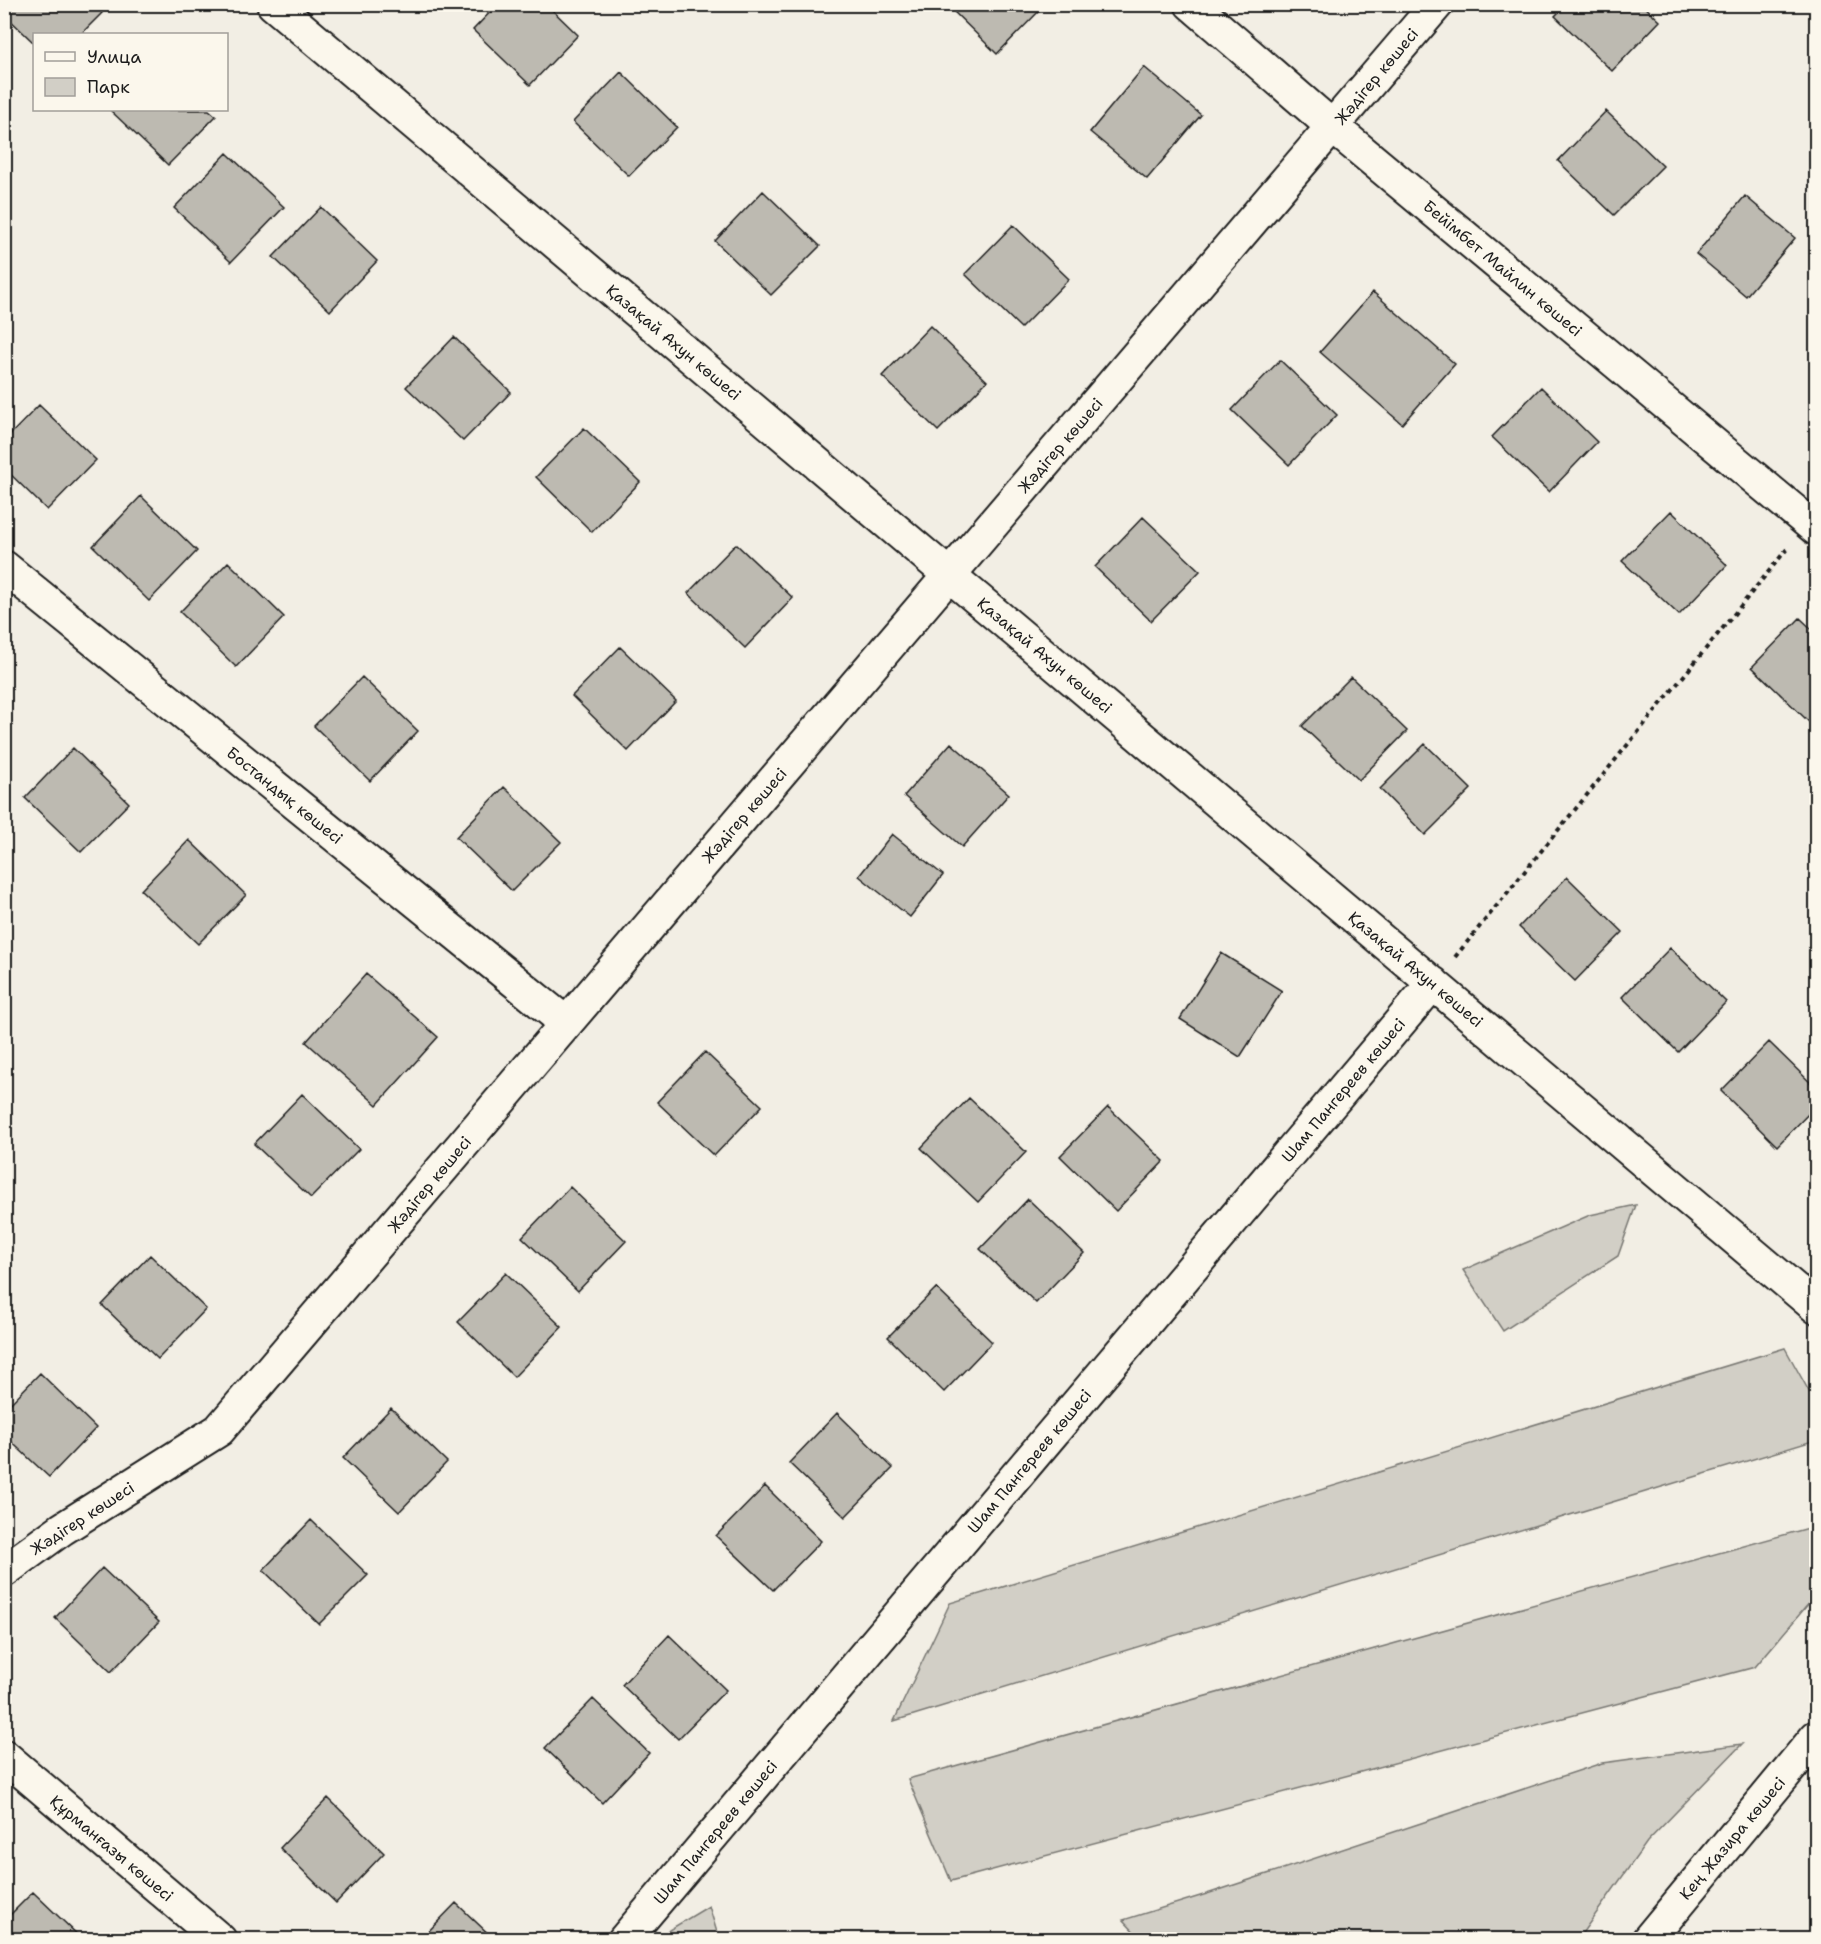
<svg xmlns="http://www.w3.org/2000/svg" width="1821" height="1944" viewBox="0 0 1821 1944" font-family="'Shantell Sans',sans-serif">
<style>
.green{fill:#d2cfc6;stroke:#777671;stroke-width:1.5}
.building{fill:#bdbab1;stroke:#1c1c1c;stroke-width:1.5}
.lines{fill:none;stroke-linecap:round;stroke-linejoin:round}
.street-casing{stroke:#1c1c1c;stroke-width:36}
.path{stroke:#1c1c1c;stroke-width:4;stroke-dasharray:4.5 4.5;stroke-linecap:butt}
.street{stroke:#fbf7ec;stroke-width:32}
.labels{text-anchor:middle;stroke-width:5;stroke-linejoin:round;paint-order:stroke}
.street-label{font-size:16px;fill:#1c1c1c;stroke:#fbf7ec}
</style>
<rect width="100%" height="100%" fill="#f2eee4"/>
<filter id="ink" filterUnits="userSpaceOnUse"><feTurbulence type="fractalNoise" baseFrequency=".0167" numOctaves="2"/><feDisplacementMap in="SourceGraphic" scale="12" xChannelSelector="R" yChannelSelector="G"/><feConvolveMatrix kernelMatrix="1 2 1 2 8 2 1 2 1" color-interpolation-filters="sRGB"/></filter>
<g filter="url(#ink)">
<path class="green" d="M 1636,1205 L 1618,1256 L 1503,1331 L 1463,1270 L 1590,1215 Z
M 1785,1348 L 1816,1404 L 1816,1440 L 894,1721 L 950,1603 Z
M 1816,1526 L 1816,1595 L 1755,1667 L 951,1881 L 908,1779 Z
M 1742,1744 L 1647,1842 L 1578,1939 L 1142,1940 L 1123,1920 L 1210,1893 L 1602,1763 Z
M 709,1906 L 719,1939 L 657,1939 L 659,1936 Z"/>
<path class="building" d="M 4,4 L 94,4 L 102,13 L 81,34 L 34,34 L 34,43 L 4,14 Z
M 498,4 L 546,4 L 578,35 L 530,85 L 473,30 Z
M 946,4 L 1045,4 L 1045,5 L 997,54 Z
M 1567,4 L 1642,4 L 1660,21 L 1612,71 L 1555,16 Z
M 1144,67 L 1201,115 L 1147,179 L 1090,132 Z
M 621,72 L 677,127 L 629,176 L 573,122 Z
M 113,110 L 209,110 L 216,116 L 168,165 L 111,111 Z
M 1606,111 L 1663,166 L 1614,215 L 1558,161 Z
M 227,153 L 284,207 L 231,262 L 174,208 Z
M 763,191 L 820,246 L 771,295 L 715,241 Z
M 1745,196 L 1795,238 L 1746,296 L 1696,254 Z
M 321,207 L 377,261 L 330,311 L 273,257 Z
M 1013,225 L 1069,279 L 1021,328 L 965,274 Z
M 1373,292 L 1455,364 L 1402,424 L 1320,352 Z
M 930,326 L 987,381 L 938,431 L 882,376 Z
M 454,337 L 511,392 L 463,441 L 406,387 Z
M 1280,360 L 1337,415 L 1289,465 L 1232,410 Z
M 1541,387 L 1597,442 L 1549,492 L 1492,437 Z
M 39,405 L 96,460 L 47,510 L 4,468 L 4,441 Z
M 584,428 L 640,482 L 592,532 L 536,477 Z
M 141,496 L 197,551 L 149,601 L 93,546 Z
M 1671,511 L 1727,565 L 1679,615 L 1622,561 Z
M 1143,517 L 1200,571 L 1151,621 L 1095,567 Z
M 736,544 L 793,598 L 745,648 L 688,593 Z
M 228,562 L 284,617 L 236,667 L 180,612 Z
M 1800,618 L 1816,633 L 1816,713 L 1809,722 L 1752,667 Z
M 620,647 L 676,701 L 628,751 L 572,696 Z
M 362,677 L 418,731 L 370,781 L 314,726 Z
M 1351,677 L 1407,731 L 1359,780 L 1302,726 Z
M 951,743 L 1009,794 L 962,847 L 904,796 Z
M 1425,744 L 1471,789 L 1425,835 L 1380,789 Z
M 73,748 L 129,803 L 81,852 L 25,798 Z
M 504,787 L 561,842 L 512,891 L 456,837 Z
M 892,834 L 943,875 L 910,917 L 859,876 Z
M 189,840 L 246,895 L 198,944 L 141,890 Z
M 1567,877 L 1623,932 L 1575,981 L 1519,927 Z
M 1670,948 L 1726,1002 L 1678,1052 L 1622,997 Z
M 1221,953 L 1282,991 L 1240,1057 L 1180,1019 Z
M 366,974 L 438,1037 L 377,1105 L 306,1042 Z
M 1769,1042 L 1816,1088 L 1816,1106 L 1777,1146 L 1721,1091 Z
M 705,1052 L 762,1106 L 714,1156 L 657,1102 Z
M 302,1094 L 359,1149 L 311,1198 L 254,1144 Z
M 969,1098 L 1026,1152 L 978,1202 L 921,1148 Z
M 1108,1107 L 1164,1161 L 1116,1211 L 1060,1156 Z
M 570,1187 L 626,1241 L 578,1291 L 522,1237 Z
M 1028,1199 L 1084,1253 L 1036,1303 L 980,1249 Z
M 150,1255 L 206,1309 L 158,1359 L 102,1305 Z
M 506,1273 L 562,1327 L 514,1377 L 458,1322 Z
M 936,1288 L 992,1342 L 944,1392 L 888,1337 Z
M 40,1373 L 96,1428 L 49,1477 L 4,1435 L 4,1410 Z
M 391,1408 L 447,1462 L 399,1512 L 343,1458 Z
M 837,1413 L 893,1468 L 845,1517 L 789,1463 Z
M 765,1486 L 821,1541 L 773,1590 L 716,1536 Z
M 311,1520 L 368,1575 L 319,1624 L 263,1570 Z
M 102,1568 L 159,1622 L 111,1672 L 55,1618 Z
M 669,1635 L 726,1690 L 678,1739 L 622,1685 Z
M 593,1699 L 649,1753 L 602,1803 L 545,1748 Z
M 328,1798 L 384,1853 L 336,1903 L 280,1848 Z
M 33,1892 L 83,1940 L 4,1940 L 4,1921 Z
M 456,1903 L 495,1940 L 420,1940 Z
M 1816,1926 L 1816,1940 L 1803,1940 Z"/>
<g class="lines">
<g class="street-casing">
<path id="street" d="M 273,4 L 1816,1307
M 1191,4 L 1333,127 L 1816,529
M 4,567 L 566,1023
M 4,1571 L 62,1529 L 219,1430 L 1437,4
M 4,1756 L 220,1940
M 624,1940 L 1433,983
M 1648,1940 L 1816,1737"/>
</g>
<path class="path" d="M 1455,957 L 1787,549"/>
<use href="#street" class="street"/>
</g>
</g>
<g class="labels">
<g class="street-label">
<text transform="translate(1376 76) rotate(-50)" y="6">Жәдігер көшесі</text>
<text transform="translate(1503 268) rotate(40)" y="6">Бейімбет Майлин көшесі</text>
<text transform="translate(674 342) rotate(40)" y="6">Қазақай Ахун көшесі</text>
<text transform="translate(1060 445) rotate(-49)" y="6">Жәдігер көшесі</text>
<text transform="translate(1045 655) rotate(40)" y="6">Қазақай Ахун көшесі</text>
<text transform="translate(285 795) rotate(39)" y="6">Бостандық көшесі</text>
<text transform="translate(744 815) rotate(-49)" y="6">Жәдігер көшесі</text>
<text transform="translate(1416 969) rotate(40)" y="6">Қазақай Ахун көшесі</text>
<text transform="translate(1343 1090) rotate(-50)" y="6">Шам Пангереев көшесі</text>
<text transform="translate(429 1184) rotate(-50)" y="6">Жәдігер көшесі</text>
<text transform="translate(1029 1461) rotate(-50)" y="6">Шам Пангереев көшесі</text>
<text transform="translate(82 1518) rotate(-33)" y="6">Жәдігер көшесі</text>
<text transform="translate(715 1832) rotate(-50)" y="6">Шам Пангереев көшесі</text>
<text transform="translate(1732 1838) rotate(-50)" y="6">Кең Жазира көшесі</text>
<text transform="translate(112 1848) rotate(40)" y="6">Құрманғазы көшесі</text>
</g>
</g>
<rect width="1821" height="1944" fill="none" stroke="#fbf7ec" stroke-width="24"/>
<rect x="12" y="12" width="1797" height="1920" fill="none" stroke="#1c1c1c" stroke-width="2" filter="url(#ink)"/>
<rect x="33" y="33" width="195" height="78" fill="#fbf7ec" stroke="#a29f99" stroke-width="1.5"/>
<rect x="45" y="52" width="30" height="9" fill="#fbf7ec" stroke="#a29f99" stroke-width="1.5"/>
<text x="87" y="63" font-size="18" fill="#1c1c1c">Улица</text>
<rect x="45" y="78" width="30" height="18" fill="#d2cfc6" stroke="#a29f99" stroke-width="1.5"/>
<text x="87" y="93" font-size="18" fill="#1c1c1c">Парк</text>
</svg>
